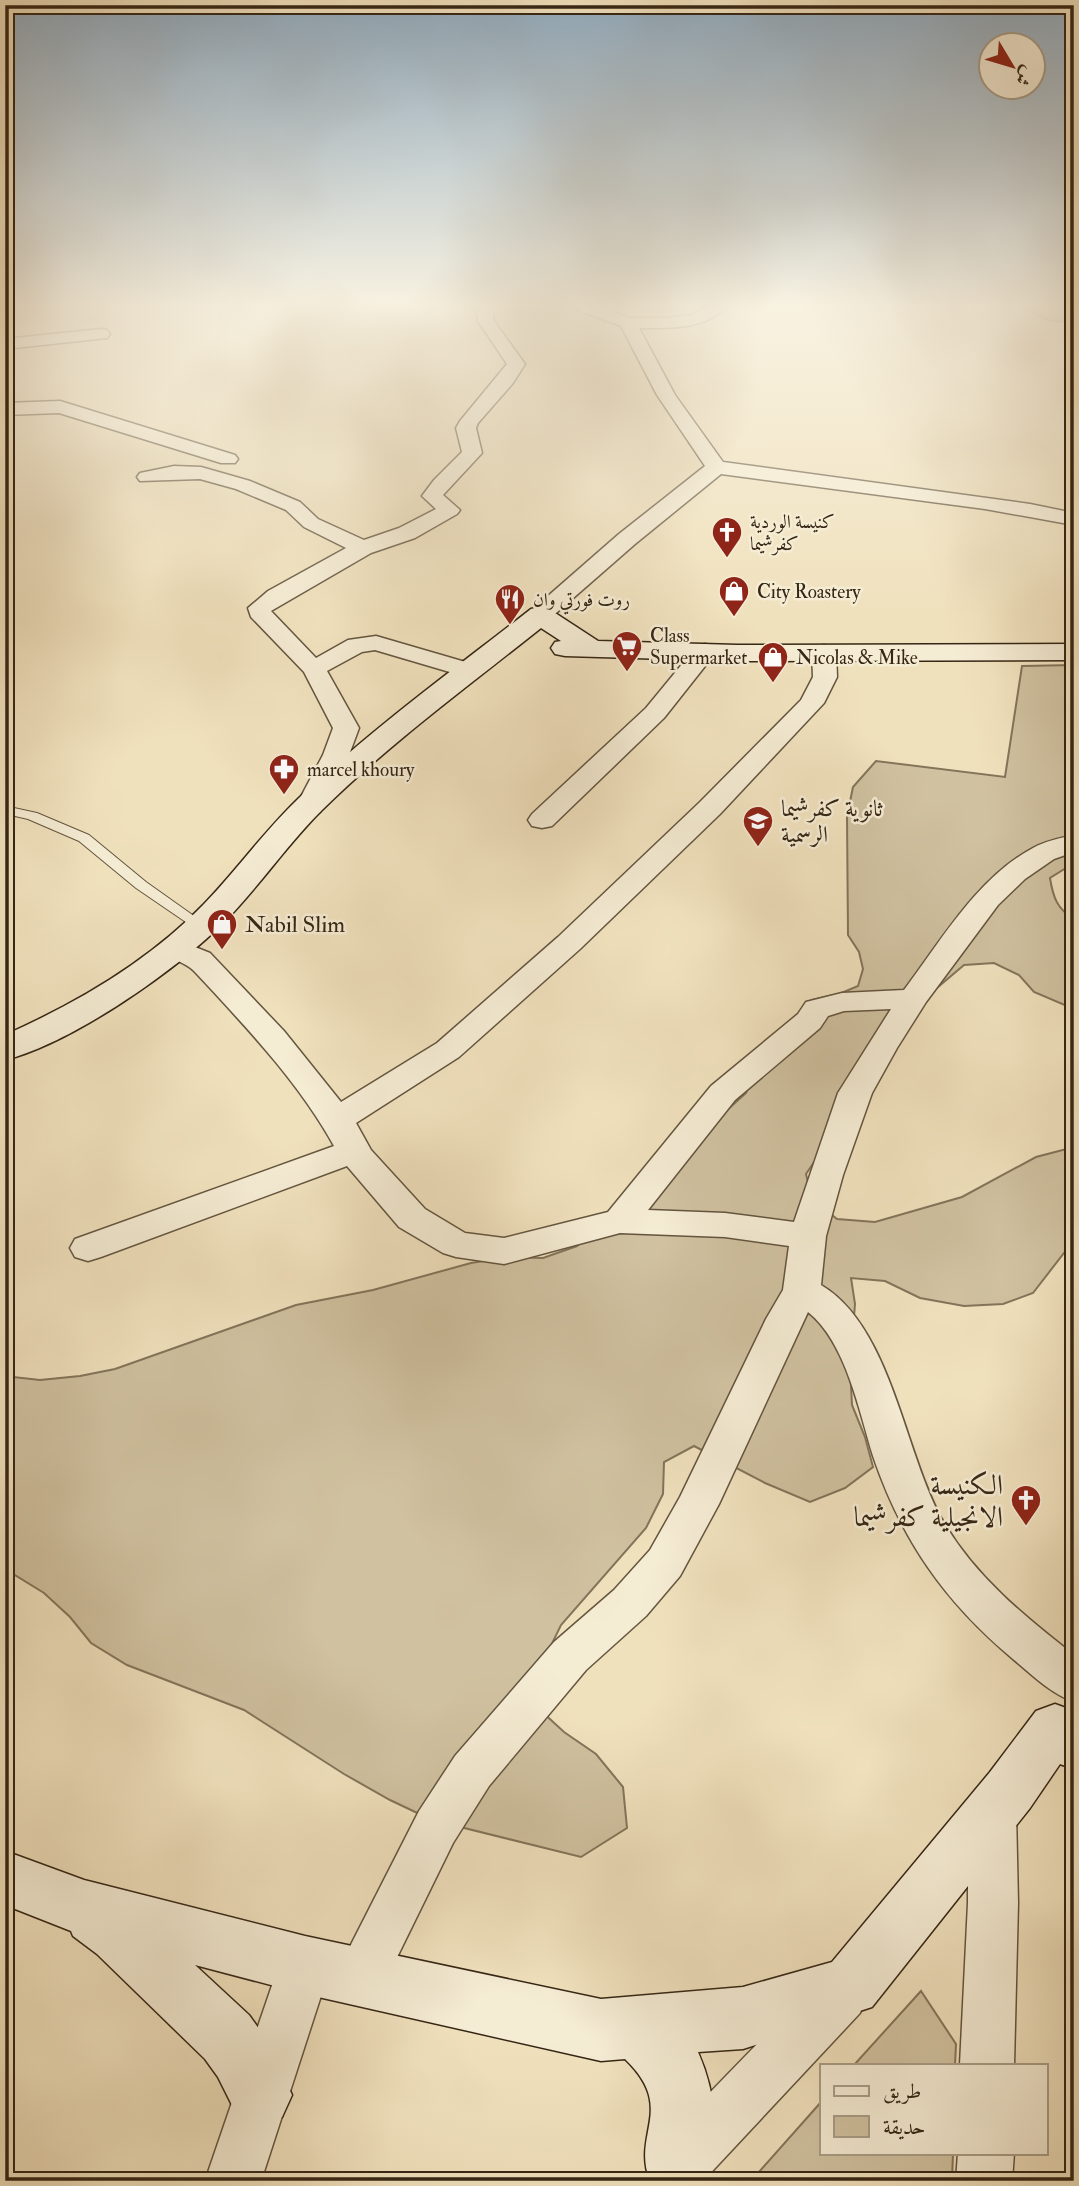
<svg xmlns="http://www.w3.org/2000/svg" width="1079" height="2186" viewBox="0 0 1079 2186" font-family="'IM FELL Double Pica',Amiri,serif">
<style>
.green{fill:#d0c1a0;stroke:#83745a;stroke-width:2}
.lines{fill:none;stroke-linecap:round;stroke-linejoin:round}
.lane-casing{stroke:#64553f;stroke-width:2}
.street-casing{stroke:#64553f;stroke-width:3}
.secondary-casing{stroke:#362615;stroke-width:3}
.lane{fill:#f5ecd4;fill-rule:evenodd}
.street{fill:#f5ecd4;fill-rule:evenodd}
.secondary{fill:#f5ecd4;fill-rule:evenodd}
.labels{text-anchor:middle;stroke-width:5;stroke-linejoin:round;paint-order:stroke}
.far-poi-label{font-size:19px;fill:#362615;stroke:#f5ecd4;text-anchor:start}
.poi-label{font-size:23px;fill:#362615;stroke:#f5ecd4;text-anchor:start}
.near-poi-label{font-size:28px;fill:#362615;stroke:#f5ecd4;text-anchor:end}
</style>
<rect width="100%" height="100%" fill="#f0e1bd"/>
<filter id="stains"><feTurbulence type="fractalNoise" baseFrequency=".00286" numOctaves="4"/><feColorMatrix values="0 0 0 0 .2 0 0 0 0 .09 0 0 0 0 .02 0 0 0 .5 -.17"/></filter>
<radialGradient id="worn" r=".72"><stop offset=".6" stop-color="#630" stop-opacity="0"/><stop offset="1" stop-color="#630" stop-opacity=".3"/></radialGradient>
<path class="green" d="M 1018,306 L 1074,306 L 1074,323 L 1048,320 Z
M 1074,665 L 1074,863 L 1050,878 C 1053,897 1057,909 1074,919 L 1074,1009 L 1034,992 L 1019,975 L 994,963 L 964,965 L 931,993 L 806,1174 L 812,1199 L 837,1219 L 875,1222 L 962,1197 L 1036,1157 L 1074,1147 L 1074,1240 L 1033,1293 L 1003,1304 L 964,1306 L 920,1298 L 885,1281 L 851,1278 L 855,1304 L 850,1367 L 852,1405 L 865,1437 L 873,1467 L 845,1488 L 810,1502 L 765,1483 L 694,1446 L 664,1462 L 663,1494 L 646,1528 L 561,1625 L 526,1697 L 564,1732 L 596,1754 L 623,1787 L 627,1828 L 581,1857 L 432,1820 L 390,1800 L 344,1774 L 244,1710 L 127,1665 L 91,1643 L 70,1617 L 44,1593 L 13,1574 L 5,1572 L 5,1376 L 40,1380 L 80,1376 L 115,1369 L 296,1305 L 373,1290 L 471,1263 L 508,1257 L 543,1258 L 577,1246 L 746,1093 L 762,1050 L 801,1021 L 811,1000 L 839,994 L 858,986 L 863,969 L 859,952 L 848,935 L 847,816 L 853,787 L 876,761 L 1005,777 L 1022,666 Z
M 921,1991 L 956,2044 L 955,2065 L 854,2065 Z
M 822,2101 L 822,2153 L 953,2153 L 952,2181 L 751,2181 Z"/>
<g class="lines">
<g class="lane-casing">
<path id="lane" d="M 14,808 L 37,813 L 89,835 L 146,882 L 208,926 L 201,930 L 196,929 L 136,888 L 79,841 L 28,819 L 15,816 L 5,820 L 5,811 Z"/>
</g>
<g class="street-casing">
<path id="street" d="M 476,306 L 492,306 L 494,321 L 525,364 L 513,383 L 478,423 L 476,428 L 482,453 L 443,495 L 460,510 L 457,514 L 415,538 L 371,553 L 271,611 L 316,658 L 348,640 L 376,636 L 479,666 L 482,671 L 479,676 L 470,678 L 375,650 L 362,652 L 327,671 L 359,728 L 349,755 L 320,812 L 310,814 L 300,812 L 296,806 L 323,755 L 333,728 L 304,672 L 251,617 L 248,608 L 268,591 L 346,548 L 304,527 L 286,510 L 236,489 L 200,479 L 140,481 L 137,477 L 140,473 L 174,466 L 201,467 L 250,481 L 300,502 L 318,519 L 364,540 L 399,528 L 436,509 L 422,496 L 434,480 L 462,452 L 456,428 L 460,421 L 507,364 L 478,321 Z
M 575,306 L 598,306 L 630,318 L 668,318 L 693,315 L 707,306 L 727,306 C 706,330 669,328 639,328 L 675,395 L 723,462 L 1030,504 L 1074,513 L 1074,525 L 985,509 L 721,474 L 635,544 L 548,620 L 532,620 L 528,615 L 532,610 L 619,534 L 705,466 L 657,395 L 621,326 L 577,310 Z
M 101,329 L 107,330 L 110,334 L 107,338 L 5,349 L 5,339 Z
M 60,401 L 235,455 L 238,459 L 235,463 L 221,463 L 59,413 L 5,415 L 5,403 Z
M 705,644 L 713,646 L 717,651 L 664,718 L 552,826 L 542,828 L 532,826 L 528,820 L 532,814 L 646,708 L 697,646 Z
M 824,645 L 832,647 L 836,652 L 837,677 L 824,703 L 720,814 L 580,949 L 459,1057 L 356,1123 L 371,1150 L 425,1209 L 465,1233 L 504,1238 L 608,1212 L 711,1086 L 798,1014 L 806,1002 L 842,993 L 904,990 C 941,941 977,878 1033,848 C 1045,841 1061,838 1074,835 L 1074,852 L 1054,859 L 1025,879 L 998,905 L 926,1002 L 897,1048 L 872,1093 L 843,1175 L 826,1236 L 821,1285 C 892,1327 904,1454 944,1523 C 976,1577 1024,1616 1074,1655 L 1074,1702 C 1050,1693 1032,1675 1013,1659 C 945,1602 902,1541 873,1456 C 859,1411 846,1342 808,1312 L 719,1504 L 680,1576 L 646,1616 L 586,1670 L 489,1786 L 453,1843 L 379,1994 L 361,2002 L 343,1994 L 335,1976 L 419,1811 L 455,1756 L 554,1642 L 614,1590 L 650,1550 L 680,1497 L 766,1319 L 783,1290 L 789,1246 L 725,1237 L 620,1233 L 504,1264 L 456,1257 L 443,1253 L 399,1227 L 347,1166 L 101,1257 L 88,1261 L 75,1257 L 70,1248 L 75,1239 L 334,1146 C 298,1081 245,1026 195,972 C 185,961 168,960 160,948 L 164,942 L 175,939 L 210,953 L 284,1031 L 341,1102 L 437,1043 L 558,937 L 700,802 L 801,700 L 813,677 L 812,652 L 816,647 ZM 891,1009 L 838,1093 L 794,1222 L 725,1213 L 648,1210 L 735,1100 L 820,1028 L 828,1016 L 844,1011 Z
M 992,1790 L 1009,1796 L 1016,1812 L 1018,1903 L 1014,2065 L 960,2065 L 968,1903 L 968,1812 L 975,1796 Z
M 305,1940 L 323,1947 L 331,1965 L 261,2181 L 205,2181 L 279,1965 L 287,1947 Z
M 841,1969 L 860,1977 L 867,1995 L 860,2013 L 703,2181 L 663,2181 L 655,2161 L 663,2141 L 822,1977 Z
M 958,2153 L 1014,2153 L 1012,2181 L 956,2181 Z"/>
</g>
<g class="secondary-casing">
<path id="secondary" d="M 540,607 L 549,609 L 598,641 L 737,645 L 1074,644 L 1074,660 L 737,661 L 565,656 L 555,654 L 551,648 L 555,642 L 561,641 L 541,628 C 467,687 389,744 321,811 C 287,845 260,885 227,919 C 179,969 72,1043 5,1060 L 5,1035 C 77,1003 149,961 204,904 C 237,870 265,830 300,797 C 372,729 453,670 531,609 Z
M 1055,1704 L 1074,1711 L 1074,1769 L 1060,1764 L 1030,1808 L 872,2007 L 743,2049 L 698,2052 C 716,2093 721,2139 704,2181 L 650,2181 C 631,2133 677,2109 625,2059 L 601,2061 L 305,1994 L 195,1965 L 249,2015 L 262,2033 L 292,2095 L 282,2117 L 260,2127 L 238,2117 L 218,2077 L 205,2059 L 97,1954 L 73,1936 L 71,1931 L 5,1905 L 5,1851 L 84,1880 L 305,1936 L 601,1999 L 743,1987 L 832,1962 L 990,1772 L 1036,1711 Z"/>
</g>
<use href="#lane" class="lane"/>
<use href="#street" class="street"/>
<use href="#secondary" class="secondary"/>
</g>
<linearGradient id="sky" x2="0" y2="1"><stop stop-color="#92acc0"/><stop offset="0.5" stop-color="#f8f2e1"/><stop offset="1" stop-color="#f8f2e1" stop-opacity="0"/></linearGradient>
<rect width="1079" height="612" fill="url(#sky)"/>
<defs>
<g id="church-pin" transform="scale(1.575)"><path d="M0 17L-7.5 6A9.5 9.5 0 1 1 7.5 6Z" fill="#8f2418" stroke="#f5ecd4"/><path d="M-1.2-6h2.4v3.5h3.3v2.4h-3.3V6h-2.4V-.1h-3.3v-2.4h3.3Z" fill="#fff"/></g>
<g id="shop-pin" transform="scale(1.575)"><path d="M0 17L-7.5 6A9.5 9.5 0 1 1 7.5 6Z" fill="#8f2418" stroke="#f5ecd4"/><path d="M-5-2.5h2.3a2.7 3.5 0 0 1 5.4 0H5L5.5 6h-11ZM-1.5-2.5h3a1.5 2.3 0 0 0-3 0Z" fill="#fff"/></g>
<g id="restaurant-pin" transform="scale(1.575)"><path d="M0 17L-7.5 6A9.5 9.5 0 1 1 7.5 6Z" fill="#8f2418" stroke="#f5ecd4"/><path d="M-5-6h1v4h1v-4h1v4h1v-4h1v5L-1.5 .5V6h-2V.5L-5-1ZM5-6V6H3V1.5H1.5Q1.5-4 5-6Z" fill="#fff"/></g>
<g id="supermarket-pin" transform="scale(1.575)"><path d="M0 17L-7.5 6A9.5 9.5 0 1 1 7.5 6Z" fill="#8f2418" stroke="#f5ecd4"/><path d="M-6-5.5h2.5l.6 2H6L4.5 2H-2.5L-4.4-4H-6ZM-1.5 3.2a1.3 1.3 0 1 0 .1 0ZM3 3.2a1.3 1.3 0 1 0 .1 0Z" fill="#fff"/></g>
<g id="pharmacy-pin" transform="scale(1.575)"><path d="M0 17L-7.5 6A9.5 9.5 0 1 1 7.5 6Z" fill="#8f2418" stroke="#f5ecd4"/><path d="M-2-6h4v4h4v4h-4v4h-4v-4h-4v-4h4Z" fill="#fff"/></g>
<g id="school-pin" transform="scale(1.575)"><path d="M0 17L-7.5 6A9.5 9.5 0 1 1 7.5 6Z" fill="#8f2418" stroke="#f5ecd4"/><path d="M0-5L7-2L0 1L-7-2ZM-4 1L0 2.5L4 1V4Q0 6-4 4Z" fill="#fff"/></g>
</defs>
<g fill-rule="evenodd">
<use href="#church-pin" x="727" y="532"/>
<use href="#shop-pin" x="734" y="591"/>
<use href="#restaurant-pin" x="510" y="599"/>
<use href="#supermarket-pin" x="627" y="646"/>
<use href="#shop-pin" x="773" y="657"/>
<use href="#pharmacy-pin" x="284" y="769"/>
<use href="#school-pin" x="758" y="821"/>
<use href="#shop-pin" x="222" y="924"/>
<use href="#church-pin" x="1026" y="1500"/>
</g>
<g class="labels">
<g class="far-poi-label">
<text x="750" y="528">كنيسة الوردية<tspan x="750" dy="22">كفرشيما</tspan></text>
<text x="757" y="598">City Roastery</text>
<text x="533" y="606">روت فورتي وان</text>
<text x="650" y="642">Class<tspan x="650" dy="22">Supermarket</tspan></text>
<text x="796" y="664">Nicolas &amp; Mike</text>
<text x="307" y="776">marcel khoury</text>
</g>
<g class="poi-label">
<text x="781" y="816">ثانوية كفرشيما<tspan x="781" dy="26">الرسمية</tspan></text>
<text x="245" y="932">Nabil Slim</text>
</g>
<g class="near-poi-label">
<text x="1003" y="1494">الكنيسة<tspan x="1003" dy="32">الانجيلية كفرشيما</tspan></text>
</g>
</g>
<rect width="1079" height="2186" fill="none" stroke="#f0e1bd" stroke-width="28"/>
<rect x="7" y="7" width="1065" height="2172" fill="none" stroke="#362615" stroke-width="3.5"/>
<rect x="14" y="14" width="1051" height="2158" fill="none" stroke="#362615" stroke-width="2"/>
<rect x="820" y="2064" width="228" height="91" fill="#f5ecd4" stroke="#a99d88" stroke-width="2"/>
<rect x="834" y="2086" width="35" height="10" fill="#f5ecd4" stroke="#a99d88" stroke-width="2"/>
<text x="883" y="2098" font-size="21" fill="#362615">طريق</text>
<rect x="834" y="2116" width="35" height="21" fill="#d0c1a0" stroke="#a99d88" stroke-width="2"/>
<text x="883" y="2134" font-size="21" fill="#362615">حديقة</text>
<g transform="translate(1012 66) rotate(128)"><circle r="33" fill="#f5ecd4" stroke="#a99d88" stroke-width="2"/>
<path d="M0-5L12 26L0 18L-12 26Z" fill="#8f2418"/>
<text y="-10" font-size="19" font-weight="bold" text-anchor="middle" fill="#362615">ش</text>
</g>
<rect width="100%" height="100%" filter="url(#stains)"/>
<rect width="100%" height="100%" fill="url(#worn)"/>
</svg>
